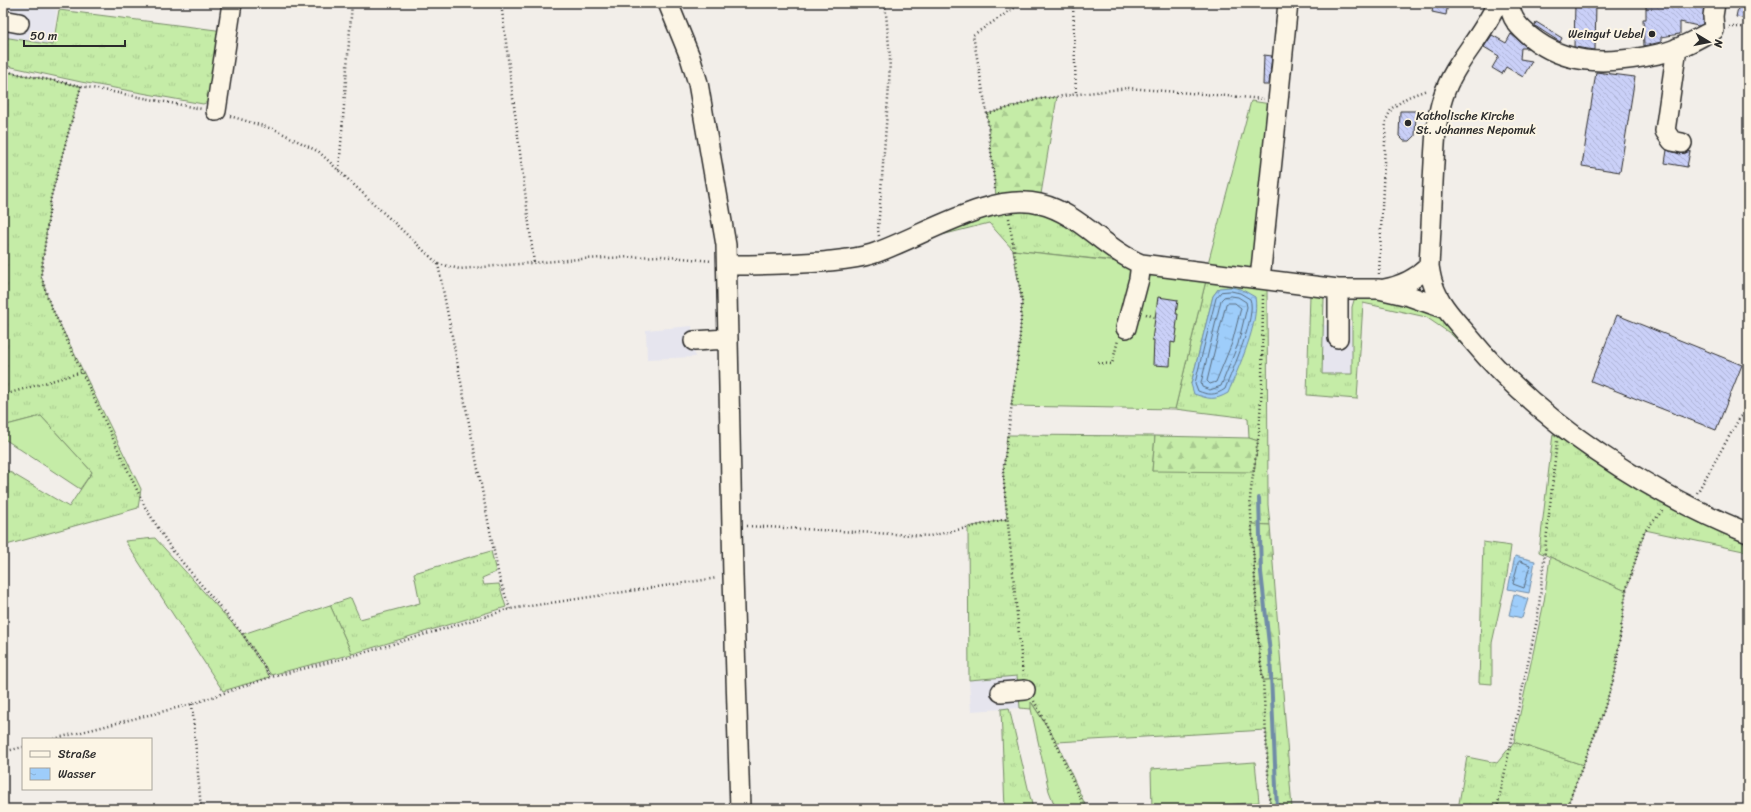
<svg xmlns="http://www.w3.org/2000/svg" width="1751" height="812" viewBox="0 0 1751 812" font-family="Sriracha,sans-serif">
<style>
.built{fill:#e6e5ee}
.grass{fill:url(#grass-tufts);stroke:#788c69;fill-rule:evenodd}
.forest{fill:url(#forest-firs);stroke:#788c69}
.garden{fill:#c5eca7;stroke:#788c69}
.water{fill:url(#water-ripples);stroke:#708ca7}
.lines{fill:none;stroke-linecap:round;stroke-linejoin:round}
.shore{stroke:#596c7e;stroke-width:1}
.stream{stroke:#708ca7;stroke-width:4}
.building{fill:url(#building-back-hatch);stroke:#2b2b2b}
.minor-casing{stroke:#2b2b2b;stroke-width:22}
.path{stroke:#2b2b2b;stroke-width:2.5;stroke-dasharray:1 3;stroke-linecap:butt}
.minor{stroke:#fcf5e5;stroke-width:19}
.poi-dot{fill:#2b2b2b;stroke:#fcf5e5;stroke-width:1.5}
.labels{text-anchor:middle;stroke-width:4;stroke-linejoin:round;paint-order:stroke}
.poi-label{font-size:12px;fill:#2b2b2b;stroke:#fcf5e5;text-anchor:end}
</style>
<defs>
<pattern id="grass-tufts" width="24" height="20" patternUnits="userSpaceOnUse"><rect width="24" height="20" fill="#c5eca7"/><path d="M3 7l-1-3M5 7V3M7 7l1-3M15 17l-1-3M17 17v-4M19 17l1-3" fill="none" stroke="#a9cb90"/></pattern>
<pattern id="forest-firs" width="22" height="20" patternUnits="userSpaceOnUse"><rect width="22" height="20" fill="#c5eca7"/><path d="M5 1l3.5 6h-7zM16 11l3.5 6h-7z" fill="#a9cb90"/></pattern>
<pattern id="water-ripples" width="26" height="14" patternUnits="userSpaceOnUse"><rect width="26" height="14" fill="#9ecdfa"/><path d="M2 4q2-2 4 0t4 0M15 11q2-2 4 0t4 0" fill="none" stroke="#88b0d6"/></pattern>
<pattern id="building-back-hatch" width="6" height="6" patternUnits="userSpaceOnUse"><rect width="6" height="6" fill="#cad0f8"/><path d="M-1 5l2 2M0 0l6 6M5-1l2 2" fill="none" stroke="#aeb3d5"/></pattern>
</defs>
<rect width="100%" height="100%" fill="#f2eee9"/>
<filter id="ink" filterUnits="userSpaceOnUse"><feTurbulence type="fractalNoise" baseFrequency=".025" numOctaves="2"/><feDisplacementMap in="SourceGraphic" scale="8" xChannelSelector="R" yChannelSelector="G"/><feConvolveMatrix kernelMatrix="1 2 1 2 8 2 1 2 1" color-interpolation-filters="sRGB"/></filter>
<g filter="url(#ink)">
<path class="built" d="M 8,3 L 57,10 L 52,44 L 3,37 Z
M 1323,325 L 1353,326 L 1352,374 L 1322,374 Z
M 692,326 L 695,357 L 647,359 L 646,330 Z
M 1017,676 L 1020,708 L 971,711 L 969,680 Z"/>
<path class="grass" d="M 59,10 L 224,31 L 213,100 L 203,104 L 81,82 L 3,65 L 3,37 L 53,45 Z
M 3,71 L 81,86 L 51,197 L 41,275 L 49,302 L 141,489 L 138,508 L 3,546 L 3,468 L 69,507 L 92,472 L 41,416 L 3,426 Z
M 999,209 L 1057,215 L 1115,261 L 1013,250 L 989,223 L 922,240 Z
M 1206,280 L 1267,288 L 1268,505 L 1270,525 L 1252,524 L 1259,649 L 1263,680 L 1282,679 L 1292,809 L 1270,809 L 1266,730 L 1057,742 L 1032,703 L 1031,709 L 1020,708 L 1017,676 L 969,680 L 968,527 L 1007,519 L 1003,473 L 1007,435 L 1155,436 L 1152,471 L 1258,441 L 1249,438 L 1248,418 L 1175,409 ZM 1219,288 L 1191,384 L 1213,296 Z
M 1310,294 L 1320,294 L 1324,299 L 1322,374 L 1352,374 L 1352,307 L 1355,297 L 1360,295 L 1401,301 L 1442,317 L 1459,336 L 1473,356 L 1451,334 L 1426,317 L 1363,303 L 1357,399 L 1307,395 Z
M 1553,434 L 1676,509 L 1748,540 L 1748,552 L 1645,530 L 1626,591 L 1539,552 Z
M 155,538 L 241,633 L 270,677 L 223,691 L 125,541 Z
M 1483,542 L 1511,546 L 1507,575 L 1492,643 L 1492,684 L 1479,683 Z
M 491,551 L 496,572 L 482,578 L 484,585 L 499,584 L 506,607 L 352,654 L 330,605 L 351,598 L 360,619 L 420,603 L 414,573 Z
M 1009,708 L 1033,809 L 1005,809 L 1001,709 Z
M 1514,742 L 1583,765 L 1566,809 L 1458,809 L 1467,757 L 1497,763 Z"/>
<path class="forest" d="M 1057,97 L 1041,194 L 996,196 L 987,114 L 1039,99 Z
M 1155,436 L 1249,438 L 1258,441 L 1254,472 L 1152,471 Z
M 1252,524 L 1270,525 L 1282,679 L 1263,680 L 1259,649 Z"/>
<path class="garden" d="M 1251,101 L 1277,105 L 1258,275 L 1207,267 Z
M 1013,250 L 1208,272 L 1175,409 L 1011,406 L 1019,348 L 1022,302 Z
M 41,416 L 92,472 L 80,489 L 3,438 L 3,426 Z
M 1550,557 L 1626,591 L 1615,674 L 1603,713 L 1583,765 L 1514,742 L 1544,602 Z
M 330,605 L 352,654 L 271,675 L 243,634 Z
M 1031,702 L 1057,742 L 1087,809 L 1056,809 L 1049,791 L 1031,709 Z
M 1255,762 L 1259,802 L 1178,809 L 1152,809 L 1151,769 Z"/>
<path class="water" d="M 1231,287 L 1241,289 L 1255,297 C 1260,323 1238,368 1228,393 C 1214,401 1209,399 1194,394 L 1191,384 L 1213,296 L 1219,288 Z
M 1515,556 L 1535,561 L 1529,593 L 1508,589 Z
M 1514,594 L 1528,599 L 1522,618 L 1509,615 Z"/>
<g class="lines">
<path class="shore" d="M 1231,291 L 1240,293 L 1250,299 C 1257,316 1232,371 1225,389 C 1215,396 1208,395 1198,391 L 1195,383 L 1216,298 L 1221,292 Z
M 1231,296 L 1238,297 L 1246,302 L 1247,307 L 1238,344 L 1221,386 L 1210,390 L 1202,387 L 1201,383 L 1221,300 L 1224,297 Z
M 1228,303 L 1235,303 L 1241,308 L 1232,343 L 1216,382 L 1210,384 L 1207,381 L 1226,304 Z
M 1520,561 L 1530,565 L 1524,588 L 1513,584 L 1518,563 Z"/>
<path class="stream" d="M 1259,498 L 1261,572 L 1270,653 L 1277,809"/>
</g>
<path class="building" d="M 1434,3 L 1448,3 L 1446,15 L 1432,12 Z
M 1575,3 L 1596,3 L 1595,50 L 1574,47 Z
M 1646,3 L 1704,3 L 1703,24 L 1698,26 L 1680,22 L 1680,34 L 1661,37 L 1661,42 L 1644,46 L 1643,19 L 1646,19 Z
M 1739,3 L 1748,3 L 1748,19 L 1736,17 Z
M 1536,22 L 1562,38 L 1560,42 L 1535,26 Z
M 1511,34 L 1528,48 L 1521,48 L 1520,59 L 1532,61 L 1523,77 L 1506,67 L 1502,74 L 1492,68 L 1499,56 L 1484,47 L 1492,35 L 1506,43 Z
M 1264,55 L 1272,56 L 1269,85 L 1263,85 Z
M 1596,72 L 1635,77 L 1620,172 L 1582,166 Z
M 1400,111 L 1416,111 L 1415,136 L 1410,141 L 1404,141 L 1399,136 Z
M 1667,150 L 1680,154 L 1690,151 L 1687,167 L 1665,163 Z
M 1158,297 L 1178,300 L 1176,314 L 1178,314 L 1176,329 L 1177,329 L 1175,343 L 1171,342 L 1170,366 L 1153,365 L 1154,340 L 1152,340 Z
M 1617,315 L 1742,365 L 1716,430 L 1591,381 Z"/>
<g class="lines">
<g class="minor-casing">
<path id="minor" d="M 668,3 L 690,57 L 698,83 L 726,245 L 733,576 L 740,809
M 1497,3 C 1483,37 1454,62 1443,97 C 1436,118 1435,142 1434,163 C 1432,198 1431,232 1429,266 C 1430,272 1431,279 1433,284 C 1439,305 1457,322 1471,339 C 1540,423 1647,492 1748,533
M 1510,3 C 1510,19 1520,28 1532,38 C 1565,64 1603,64 1643,57 C 1654,55 1668,53 1678,48 C 1691,43 1702,36 1714,30 L 1713,16 L 1715,3
M 3,20 L 19,23
M 1677,48 L 1665,131 L 1672,141 L 1682,143
M 216,111 L 232,3
M 728,265 C 759,265 790,264 821,262 C 838,260 856,259 872,254 C 920,238 991,191 1040,204 C 1079,213 1104,249 1141,264 L 1338,289 L 1379,289 L 1409,296 L 1446,309
M 1260,279 L 1288,3
M 1384,289 C 1402,286 1416,279 1429,266
M 1126,328 L 1139,279 L 1141,264
M 1338,338 L 1338,289
M 694,341 L 727,339
M 1001,692 L 1025,690"/>
</g>
<path class="path" d="M 501,3 L 534,263
M 1073,3 L 1076,94
M 1729,27 L 1748,27
M 3,71 L 202,109
M 81,86 L 51,197 L 41,275 L 49,302 L 145,507 L 172,550 L 242,633 L 271,677
M 987,114 L 1039,99 L 1128,88 L 1264,99
M 230,116 L 276,130 L 319,152 L 438,264 L 460,269 L 579,259 L 661,256 L 712,261
M 339,170 L 352,3
M 995,189 L 987,114 L 973,35 L 1022,3
M 1009,218 L 1022,302 L 1019,348 L 1003,473 L 1023,675
M 879,236 L 878,230 L 889,86 L 890,57 L 885,3
M 438,264 L 499,577 L 510,609
M 1379,274 L 1386,120 L 1392,108 L 1408,97 L 1427,90
M 1263,295 L 1262,383 L 1259,432 L 1250,497 L 1259,649 L 1263,680 L 1270,809
M 1146,314 L 1154,317
M 1098,363 L 1112,364 L 1118,340
M 3,395 L 82,372
M 1697,493 L 1739,419 L 1748,410
M 747,526 L 930,536 L 1007,519
M 1034,701 L 1058,747 L 1085,809
M 192,704 L 201,809
M 54,739 L 192,704 L 271,677 L 353,656 L 510,609 L 717,578
M 3,752 L 23,747
M 1497,809 L 1538,615 L 1557,441
M 1566,809 L 1603,713 L 1615,674 L 1626,591 L 1644,532 L 1664,509"/>
<use href="#minor" class="minor"/>
</g>
</g>
<g class="poi-dot">
<circle cx="1652" cy="34" r="4"/>
<circle cx="1408" cy="123" r="4"/>
</g>
<g class="labels">
<g class="poi-label">
<text x="1644" y="38">Weingut Uebel</text>
<text x="1416" y="120" text-anchor="start">Katholische Kirche<tspan x="1416" dy="14">St. Johannes Nepomuk</tspan></text>
</g>
</g>
<rect width="1751" height="812" fill="none" stroke="#fcf5e5" stroke-width="16"/>
<rect x="8" y="8" width="1735" height="796" fill="none" stroke="#2b2b2b" stroke-width="1.5" filter="url(#ink)"/>
<rect x="22" y="738" width="130" height="52" fill="#fcf5e5" stroke="#a8a49b"/>
<rect x="30" y="751" width="20" height="6" fill="#fcf5e5" stroke="#a8a49b"/>
<text x="58" y="758" font-size="12" fill="#2b2b2b">Straße</text>
<rect x="30" y="768" width="20" height="12" fill="url(#water-ripples)" stroke="#a8a49b"/>
<text x="58" y="778" font-size="12" fill="#2b2b2b">Wasser</text>
<g transform="translate(1709 42) rotate(100)" stroke="#fcf5e5" stroke-width="3" paint-order="stroke">
<path d="M0-3L7 15L0 10L-7 15Z" fill="#2b2b2b"/>
<text y="-6" font-size="11" font-weight="bold" text-anchor="middle" fill="#2b2b2b">N</text>
</g>
<path d="M24 40v6h101v-6" fill="none" stroke="#2b2b2b" stroke-width="2"/>
<text x="30" y="40" font-size="12" fill="#2b2b2b" stroke="#fcf5e5" stroke-width="3" paint-order="stroke">50 m</text>
</svg>
